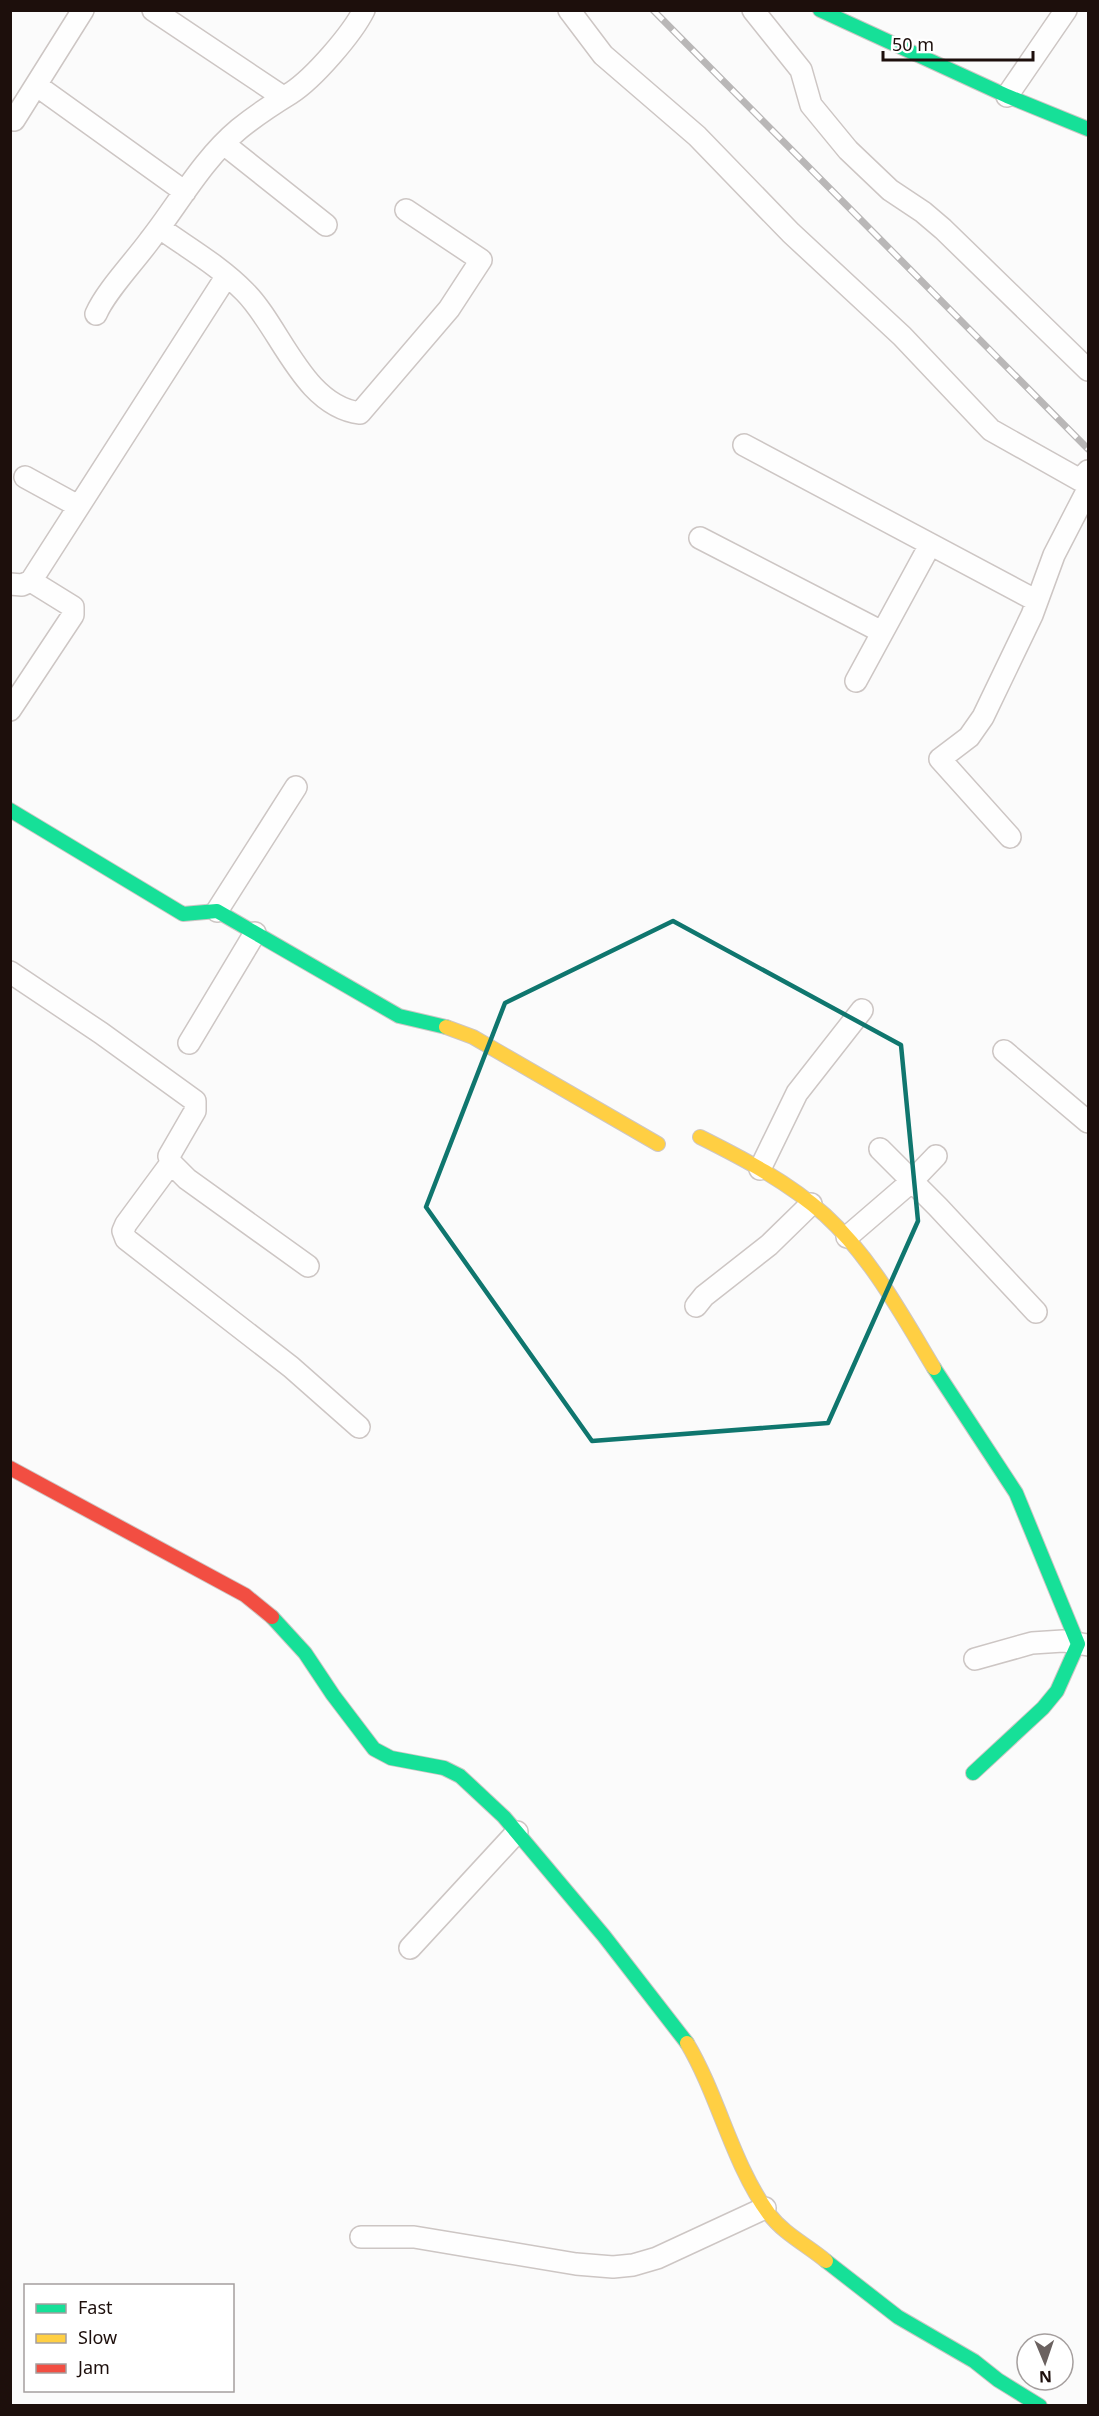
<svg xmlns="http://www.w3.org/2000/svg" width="1099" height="2416" viewBox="0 0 1099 2416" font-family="'Noto Sans',sans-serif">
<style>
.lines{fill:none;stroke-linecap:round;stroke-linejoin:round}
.street-casing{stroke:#cdc6c4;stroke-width:24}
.fast-casing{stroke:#cdc6c4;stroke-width:16}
.slow-casing{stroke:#cdc6c4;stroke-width:16}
.jam-casing{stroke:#cdc6c4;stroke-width:16}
.street{stroke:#fefefe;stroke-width:21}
.fast{stroke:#16e098;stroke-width:14}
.slow{stroke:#ffcf43;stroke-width:14}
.jam{stroke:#f24e42;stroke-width:14}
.rail-casing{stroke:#b9b7b7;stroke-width:7}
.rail{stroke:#fff;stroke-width:4.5;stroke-dasharray:14;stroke-linecap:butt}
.marked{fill:none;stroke:#0f766e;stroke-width:4.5;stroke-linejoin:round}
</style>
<rect width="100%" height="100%" fill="#fbfbfb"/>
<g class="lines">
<g class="street-casing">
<path id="street" d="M 153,10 L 283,97
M 569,10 L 603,55 L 697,136 L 791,233 L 902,336 L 991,430 L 1080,480 L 1088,471
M 753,10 L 801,70 L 811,105 L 848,150 L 890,190 L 923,212 L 943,229 L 1088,370
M 36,85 L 185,192
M 1007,96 L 1066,10
M 14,120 L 83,10
M 224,144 L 326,225
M 160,228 C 188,248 221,267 245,292 C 281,328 303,406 360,413 L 449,309 L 481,260 L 406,210
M 96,314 C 106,291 134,262 150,240 C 179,203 202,160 239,129 C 255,116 273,104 291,93 C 314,78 352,34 364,10
M 744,445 L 1037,601
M 25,477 L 78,506
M 700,538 L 882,632
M 10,584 L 22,585 L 31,581
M 856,681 L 930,545
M 10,710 L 73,615 L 73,607 L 31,581 L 226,277
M 1010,837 L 940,759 L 969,737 L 983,717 L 1032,615 L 1054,555 L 1087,491
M 217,911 L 296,787
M 10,972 L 101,1033 L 195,1101 L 195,1111 L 169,1156 L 171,1163 L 187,1179 L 308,1266
M 189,1043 L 255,933
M 1004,1051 L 1088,1122
M 880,1149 L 938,1207 L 1036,1312
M 171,1163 L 126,1224 L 123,1231 L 126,1239 L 291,1367 L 359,1427
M 760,1169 L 797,1093 L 862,1010
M 847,1237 L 912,1181 L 936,1156
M 696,1306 L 704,1296 L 769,1245 L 811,1204
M 975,1659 L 1032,1643 L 1063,1641 L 1088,1645
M 410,1948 L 517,1832
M 361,2237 L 414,2237 L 576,2264 L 613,2267 L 633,2265 L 657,2258 L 765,2208"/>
</g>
<g class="fast-casing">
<path id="fast" d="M 820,10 L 1007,96 L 1088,129
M 10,810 L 183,914 L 217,911 L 399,1016 L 446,1027
M 934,1368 L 1016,1493 L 1078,1644 L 1057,1691 L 1043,1708 L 973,1773
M 272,1617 L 305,1653 L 333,1695 L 374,1749 L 391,1758 L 444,1768 L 460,1776 L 504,1817 L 604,1936 L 687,2043
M 826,2261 L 898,2317 L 974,2361 L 998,2380 L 1040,2406"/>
</g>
<g class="slow-casing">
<path id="slow" d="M 446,1027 L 473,1037 L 658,1144
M 700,1137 C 744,1159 788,1182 825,1215 C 871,1257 902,1315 934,1368
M 687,2043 C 719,2097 732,2163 769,2214 C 784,2234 807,2245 826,2261"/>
</g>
<g class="jam-casing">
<path id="jam" d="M 10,1468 L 245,1595 L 272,1617"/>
</g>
<use href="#street" class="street"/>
<use href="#fast" class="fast"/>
<use href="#slow" class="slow"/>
<use href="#jam" class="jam"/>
<g class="rail-casing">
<path id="rail" d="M 653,10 L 1088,449"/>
</g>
<use href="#rail" class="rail"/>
</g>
<path class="marked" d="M 673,921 L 901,1045 L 918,1221 L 828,1423 L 592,1441 L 426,1207 L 505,1003 Z"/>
<rect width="1099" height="2416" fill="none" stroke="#1d0f0c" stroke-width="24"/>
<rect x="24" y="2284" width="210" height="108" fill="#ffffff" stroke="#a59f9e" stroke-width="1.5"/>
<rect x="36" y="2304" width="30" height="9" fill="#16e098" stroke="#a59f9e" stroke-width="1.5"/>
<text x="78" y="2314" font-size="18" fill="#1d0f0c">Fast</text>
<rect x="36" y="2334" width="30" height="9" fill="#ffcf43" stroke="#a59f9e" stroke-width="1.5"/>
<text x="78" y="2344" font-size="18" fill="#1d0f0c">Slow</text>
<rect x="36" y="2364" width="30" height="9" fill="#f24e42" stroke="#a59f9e" stroke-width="1.5"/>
<text x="78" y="2374" font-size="18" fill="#1d0f0c">Jam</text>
<g transform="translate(1045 2362) rotate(178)"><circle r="28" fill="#ffffff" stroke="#a59f9e" stroke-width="1.5"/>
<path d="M0-4.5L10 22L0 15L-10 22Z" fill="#6b6260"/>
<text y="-9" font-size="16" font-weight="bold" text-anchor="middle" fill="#1d0f0c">N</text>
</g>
<path d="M883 51v9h150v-9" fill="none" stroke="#1d0f0c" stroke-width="3"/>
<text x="892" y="51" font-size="18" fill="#1d0f0c" stroke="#ffffff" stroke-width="4.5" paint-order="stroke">50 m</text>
</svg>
